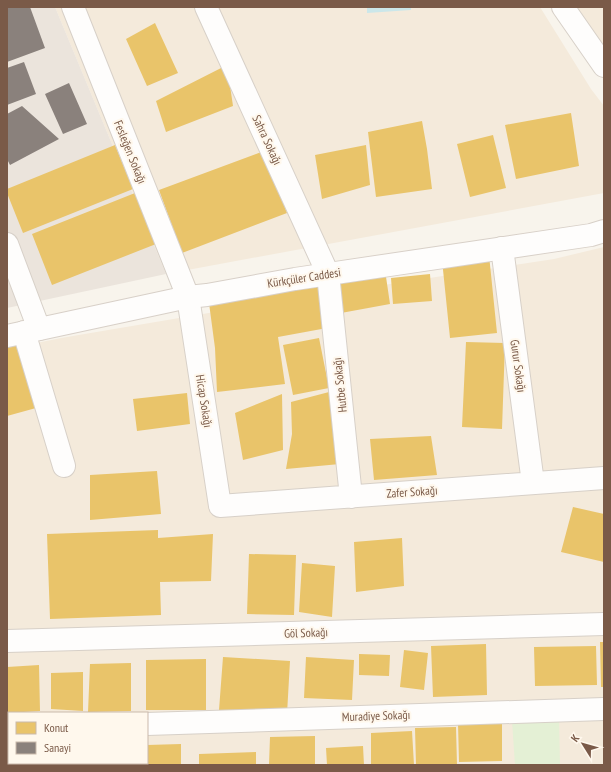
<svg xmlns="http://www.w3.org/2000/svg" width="611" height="772" viewBox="0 0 611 772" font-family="'PT Sans Narrow',sans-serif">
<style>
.residential{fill:#f4eadb;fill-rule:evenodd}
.industrial{fill:#ebe4dc}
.green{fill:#e4f0d5}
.water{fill:#cbe7ea}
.homes{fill:#e9c46a}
.industry{fill:#8a817c}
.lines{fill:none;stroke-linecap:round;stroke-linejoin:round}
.minor-casing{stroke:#d7d0c8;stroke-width:24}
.secondary-casing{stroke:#d8d0c8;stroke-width:24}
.minor{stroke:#fefdfc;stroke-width:22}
.secondary{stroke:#fefdfc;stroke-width:22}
.labels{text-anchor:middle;stroke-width:4;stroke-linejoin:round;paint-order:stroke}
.street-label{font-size:12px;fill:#7a5a48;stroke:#fff8ed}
</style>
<rect width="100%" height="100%" fill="#f8f4ec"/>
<path class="residential" d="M 55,7 L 540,7 L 591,89 L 604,106 L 604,193 L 166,274 Z
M 573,7 L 604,7 L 604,53 Z
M 604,247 L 604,765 L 7,765 L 7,349 L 61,338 L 298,298 L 554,259 ZM 9,713 L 147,713 L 147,763 L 9,763 Z"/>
<path class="industrial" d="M 7,7 L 55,7 L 166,274 L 7,308 Z"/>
<path class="green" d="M 559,717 L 560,765 L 515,765 L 512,721 Z"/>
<path class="water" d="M 367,7 L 411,7 L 411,10 L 367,13 Z"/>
<path class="homes" d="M 155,23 L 178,73 L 147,86 L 126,39 Z
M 227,65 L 233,106 L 166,132 L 156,101 Z
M 571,113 L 579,166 L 516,179 L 505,125 Z
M 422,121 L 427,149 L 432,189 L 376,197 L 368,132 Z
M 493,135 L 506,188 L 470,197 L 457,144 Z
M 115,145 L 133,189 L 23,233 L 7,193 L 7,189 Z
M 366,145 L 370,185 L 322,199 L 315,155 Z
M 264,151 L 287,213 L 182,253 L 159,190 Z
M 135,193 L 156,244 L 52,285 L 32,234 Z
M 489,255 L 497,333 L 450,338 L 442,260 Z
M 385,270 L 390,304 L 341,313 L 335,279 Z
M 430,274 L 432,301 L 393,304 L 391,278 Z
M 320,281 L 327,328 L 278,337 L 285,384 L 217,392 L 215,348 L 209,303 Z
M 319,338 L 329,388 L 293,395 L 283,345 Z
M 20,341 L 36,408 L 7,416 L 7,344 Z
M 466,342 L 505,343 L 502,429 L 462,427 Z
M 329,392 L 340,464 L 286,469 L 292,434 L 291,402 Z
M 187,393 L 190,424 L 137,431 L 133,399 Z
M 282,394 L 283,450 L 243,460 L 235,413 Z
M 431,436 L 437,475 L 374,480 L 370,439 Z
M 157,471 L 161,514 L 90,520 L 90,475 Z
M 573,507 L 604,514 L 604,562 L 561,552 Z
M 158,530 L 158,538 L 213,534 L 211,581 L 160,582 L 161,615 L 50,619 L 47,534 Z
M 402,538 L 404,586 L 356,592 L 354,542 Z
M 249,554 L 296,555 L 294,615 L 247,614 Z
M 302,563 L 335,566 L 332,617 L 299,612 Z
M 600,642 L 604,642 L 604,687 L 601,687 Z
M 486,644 L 487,695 L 433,697 L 431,646 Z
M 596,646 L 597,685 L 535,686 L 534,647 Z
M 404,650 L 428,653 L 424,690 L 400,687 Z
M 359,654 L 390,655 L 389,676 L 359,675 Z
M 223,657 L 290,661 L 287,714 L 219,710 Z
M 306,657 L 354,660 L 352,700 L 304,698 Z
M 206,659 L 206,710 L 146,710 L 146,660 Z
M 131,663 L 131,711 L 88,712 L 90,664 Z
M 39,665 L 40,711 L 7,713 L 7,667 Z
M 83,672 L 83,711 L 51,709 L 51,673 Z
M 502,721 L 502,761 L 459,762 L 458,723 Z
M 456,727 L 457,765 L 416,765 L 415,728 Z
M 412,731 L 414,765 L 371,765 L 371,733 Z
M 315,736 L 315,765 L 269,765 L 270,737 Z
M 181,744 L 181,765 L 138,765 L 138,763 L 147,763 L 147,745 Z
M 363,746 L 364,765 L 327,765 L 326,748 Z
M 7,750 L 9,750 L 9,763 L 30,763 L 30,765 L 7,765 Z
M 256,752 L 256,765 L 199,765 L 199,754 Z
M 33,763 L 85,763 L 85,765 L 33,765 Z"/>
<path class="industry" d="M 7,7 L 30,7 L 45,48 L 7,62 Z
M 24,62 L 36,94 L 7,105 L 7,68 Z
M 69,83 L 87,124 L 63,134 L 45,94 Z
M 22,106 L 59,139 L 10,165 L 7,159 L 7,114 Z"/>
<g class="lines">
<g class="minor-casing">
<path id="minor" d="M 73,7 L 188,297 L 220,506 L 604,478
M 206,7 L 328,274 L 351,497
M 563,7 L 604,66
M 7,244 L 39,329
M 502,248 L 533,483
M 24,332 L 64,466
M 7,641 L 604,624
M 147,724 L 604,709
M 7,728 L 9,728"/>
</g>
<g class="secondary-casing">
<path id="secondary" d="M 7,336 L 188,297 L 207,295 L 295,279 L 591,235 L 604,231"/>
</g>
<use href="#minor" class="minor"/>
<use href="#secondary" class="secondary"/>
</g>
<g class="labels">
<g class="street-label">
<text transform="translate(267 140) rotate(65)" y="4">Sahra Sokağı</text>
<text transform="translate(130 152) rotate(68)" y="4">Fesleğen Sokağı</text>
<text transform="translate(304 278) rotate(-9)" y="4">Kürkçüler Caddesi</text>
<text transform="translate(518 366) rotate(82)" y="4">Gurur Sokağı</text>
<text transform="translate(340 385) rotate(-96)" y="4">Hutbe Sokağı</text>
<text transform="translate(204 401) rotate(81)" y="4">Hicap Sokağı</text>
<text transform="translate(412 492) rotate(-4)" y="4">Zafer Sokağı</text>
<text transform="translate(306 633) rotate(-2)" y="4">Göl Sokağı</text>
<text transform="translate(376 716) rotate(-2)" y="4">Muradiye Sokağı</text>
</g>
</g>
<rect width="611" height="772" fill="none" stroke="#7a5a48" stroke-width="16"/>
<rect x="8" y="712" width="140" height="52" fill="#fff8ed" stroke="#cab9ab"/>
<rect x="16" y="722" width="20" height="12" fill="#e9c46a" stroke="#cab9ab"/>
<text x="44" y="732" font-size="12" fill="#7a5a48">Konut</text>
<rect x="16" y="742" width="20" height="12" fill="#8a817c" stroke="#cab9ab"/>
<text x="44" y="752" font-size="12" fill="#7a5a48">Sanayi</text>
<g transform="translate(583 744) rotate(307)" stroke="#fff8ed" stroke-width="3" paint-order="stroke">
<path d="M0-3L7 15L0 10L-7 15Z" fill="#7a5a48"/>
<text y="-6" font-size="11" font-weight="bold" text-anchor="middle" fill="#7a5a48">K</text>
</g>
</svg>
